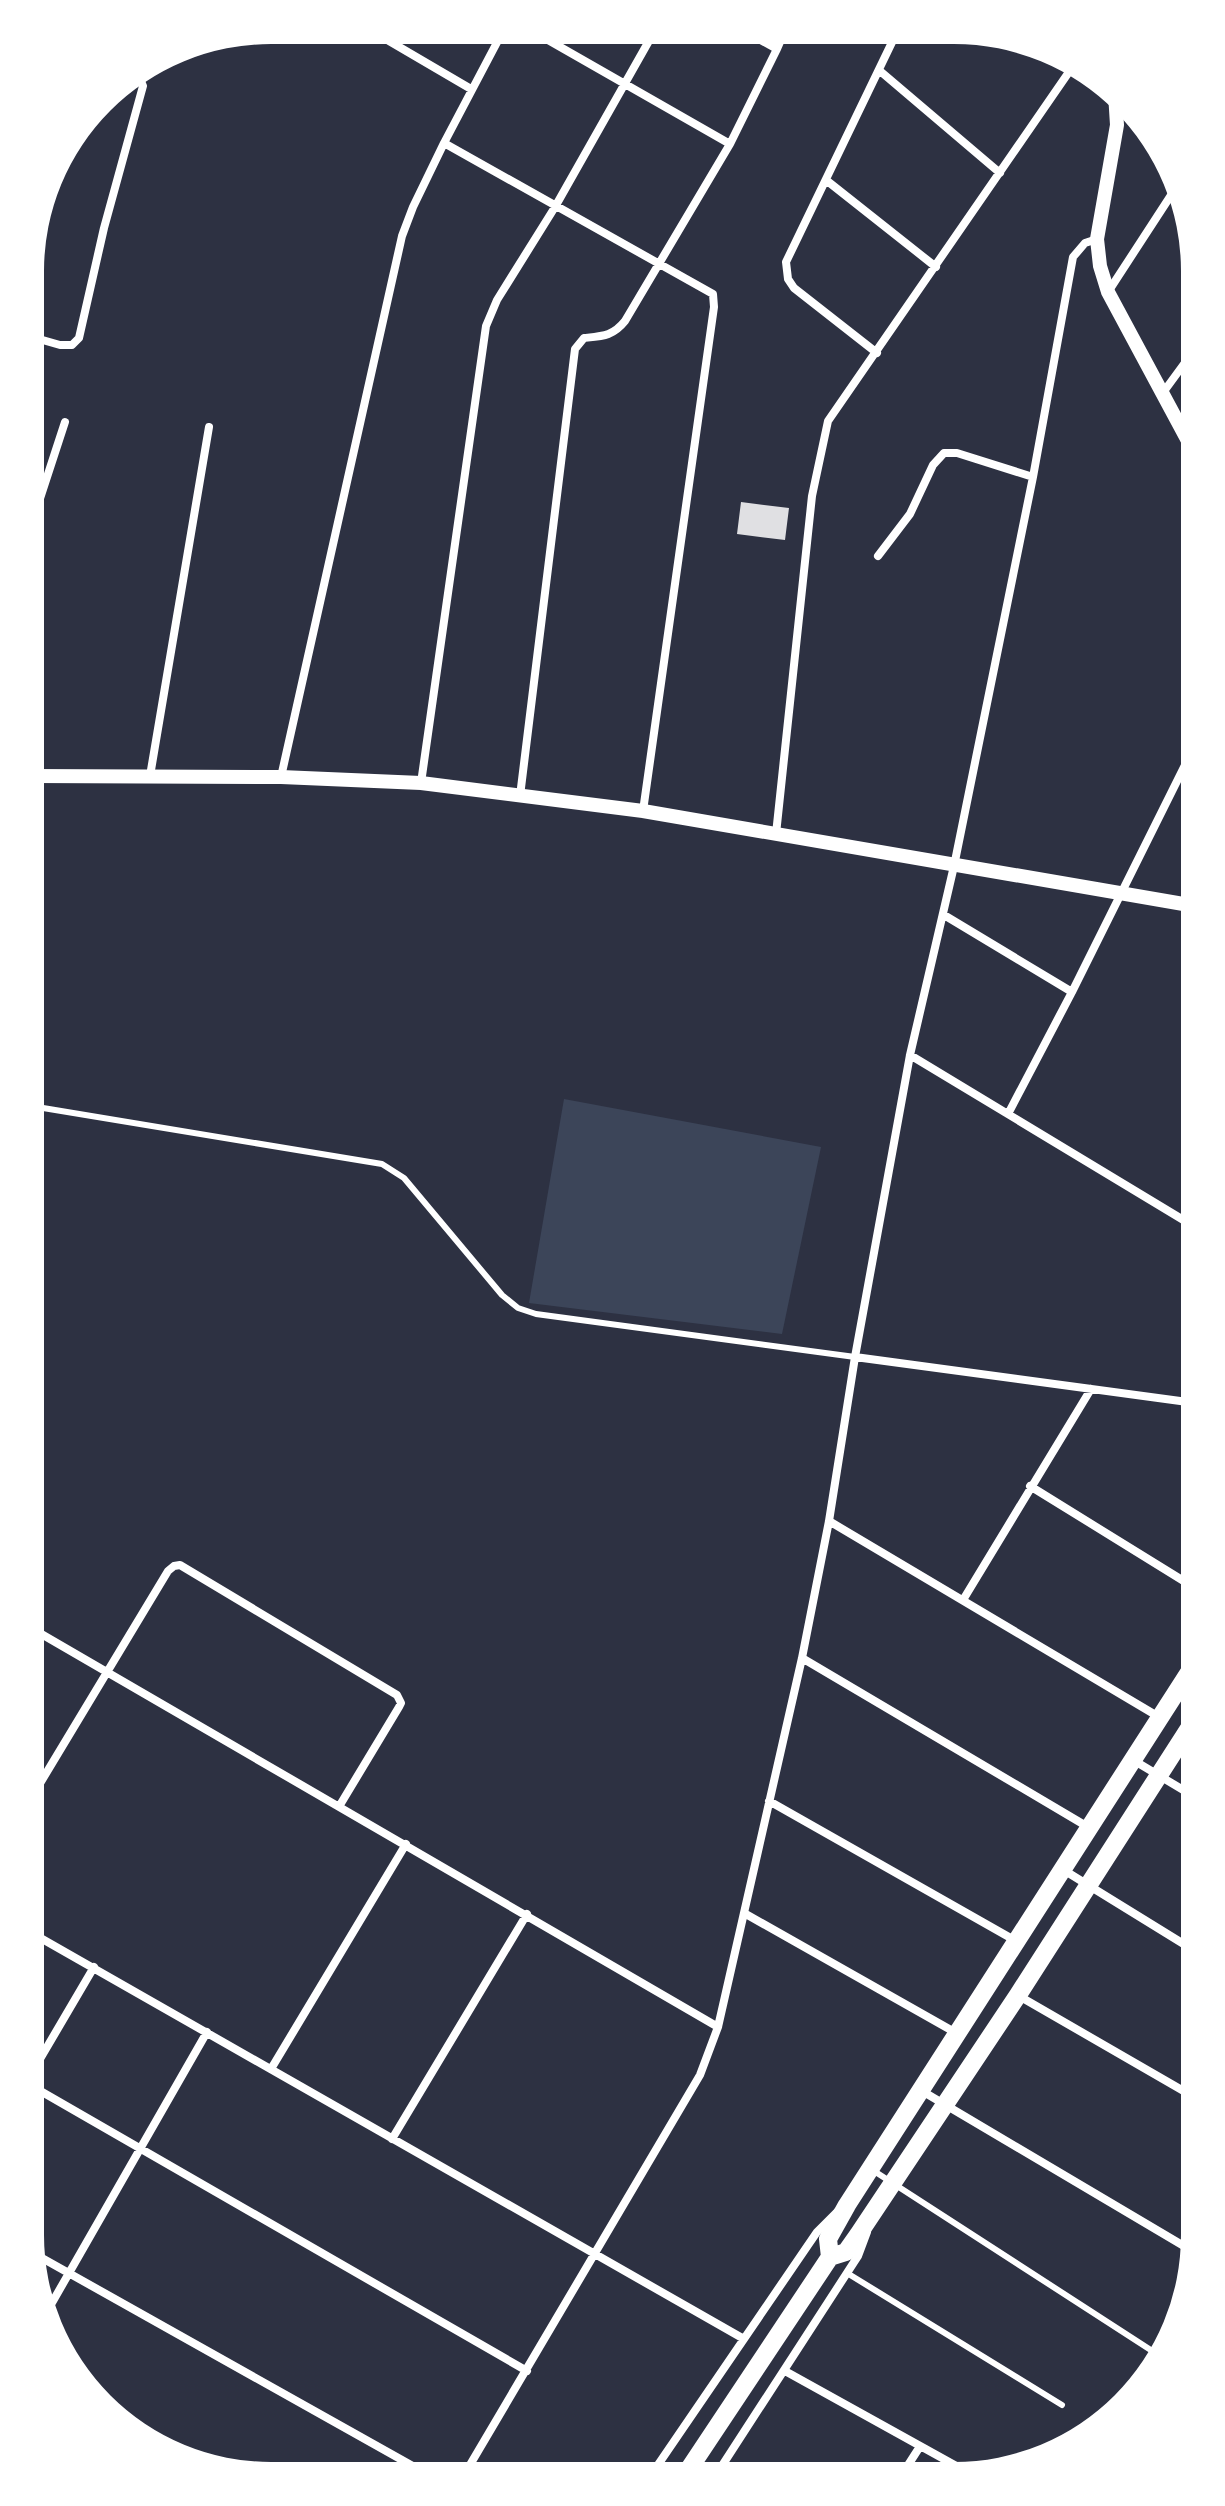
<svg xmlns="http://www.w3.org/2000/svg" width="1225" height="2506" viewBox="0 0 1225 2506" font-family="'Crimson Pro',serif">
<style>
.green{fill:#3c4559}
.building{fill:#e0e0e3}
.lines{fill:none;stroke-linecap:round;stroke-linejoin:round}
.service{stroke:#fff;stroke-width:6}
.minor{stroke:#fff;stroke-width:8}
.tertiary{stroke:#fff;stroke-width:14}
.primary{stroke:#fff;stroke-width:18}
</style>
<rect width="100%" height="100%" fill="#2d3142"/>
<path class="green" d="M 564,1099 L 821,1147 L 782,1334 L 529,1303 Z"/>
<path class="building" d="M 741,502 L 789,508 L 785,540 L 737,534 Z"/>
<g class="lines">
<path class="service" d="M 31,1106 L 382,1164 L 404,1178 L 502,1295 L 518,1308 L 536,1314 L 855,1357
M 874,2171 L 1160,2356
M 847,2273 L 1062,2405"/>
<path class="minor" d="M 372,31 L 471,89
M 534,32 L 730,144
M 777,49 L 784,33
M 880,71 L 1000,173
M 444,143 L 713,294 L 714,307 L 643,811
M 826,180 L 936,267
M 1108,292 L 1177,186
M 32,337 L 60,345 L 72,345 L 79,338 L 104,228 L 143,86 L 138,74
M 877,353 L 794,288 L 788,279 L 786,262 L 896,34
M 1162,394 L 1195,349
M 32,523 L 65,422
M 878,556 L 910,514 L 933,465 L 944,453 L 957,453 L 1033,477
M 150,776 L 209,427
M 281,777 L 402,236 L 413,207 L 444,143 L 503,31
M 421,783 L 486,326 L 497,300 L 555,207 L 654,32
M 520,796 L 575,349 L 584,338 C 603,336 613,336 625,321 L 730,144 L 777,49 L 748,33
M 776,834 L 812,496 L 828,421 L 1071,69
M 944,915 L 1072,992 L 1195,745
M 910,1055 L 1195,1227
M 1008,1114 L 1072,992
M 855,1357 L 1195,1403
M 1030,1486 L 1195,1588
M 829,1521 L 1159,1717
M 963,1600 L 1091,1389
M 31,1628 L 718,2027
M 802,1658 L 1088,1827
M 1133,1760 L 1195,1797
M 30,1800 L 168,1571 L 174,1566 L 180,1565 L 397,1695 L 401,1703 L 399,1707 L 340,1805
M 769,1801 L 1016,1941
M 1062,1869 L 1195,1951
M 744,1913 L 958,2034
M 30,1932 L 744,2339
M 1019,1996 L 1194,2097
M 271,2069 L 406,1844
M 30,2076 L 94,1967
M 30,2085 L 527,2371
M 922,2091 L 1194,2252
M 392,2139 L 527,1914
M 33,2253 L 427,2474
M 45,2315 L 207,2032
M 785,2371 L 969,2473
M 464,2475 L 700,2075 L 718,2027 L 802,1658 L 829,1521 L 855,1357 L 910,1055 L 954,866 L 1033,477 L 1073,257 L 1085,243 L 1097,239
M 651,2475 L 817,2232 L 837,2212
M 716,2475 L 858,2256 L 867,2232
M 901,2476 L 919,2448"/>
<path class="tertiary" d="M 1115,93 L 1117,125 L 1097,239 L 1100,266 L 1108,292 L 1195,454
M 31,776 L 281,777 L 421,783 L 643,811 L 1195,906"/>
<path class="primary" d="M 830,2257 L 846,2252 L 858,2235 L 1018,1995 L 1195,1719
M 685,2475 L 830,2257 L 828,2239 L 847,2205 L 1195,1663"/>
</g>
<path d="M0 0H1225V2506H0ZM271 44H954A227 227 0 0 1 1181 271V2235A227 227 0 0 1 954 2462H271A227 227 0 0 1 44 2235V271A227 227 0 0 1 271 44Z" fill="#fff" fill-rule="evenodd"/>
</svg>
